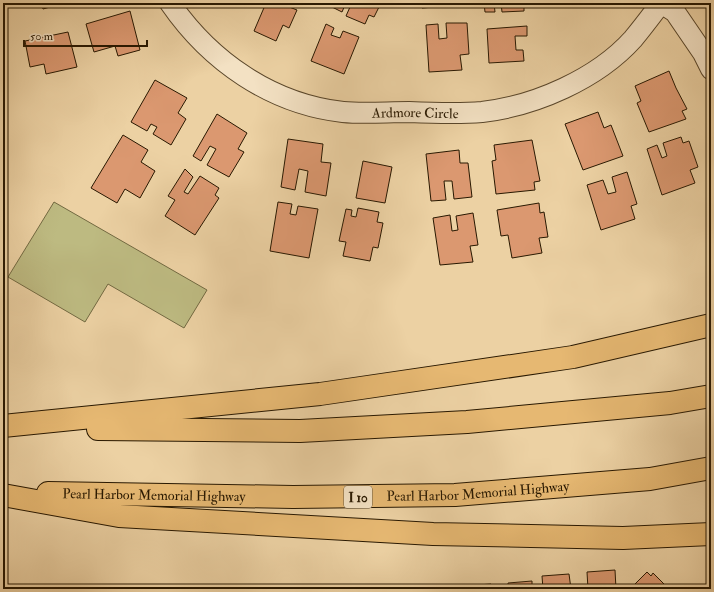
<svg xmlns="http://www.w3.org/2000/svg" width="714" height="592" viewBox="0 0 714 592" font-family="'IM FELL Double Pica',serif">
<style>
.green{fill:#bdba81;stroke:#726941}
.building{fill:#db9870;stroke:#281801}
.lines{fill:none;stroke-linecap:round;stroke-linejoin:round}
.minor-casing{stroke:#59462a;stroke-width:22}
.highway-casing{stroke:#281801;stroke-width:24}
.minor{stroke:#f3e1c3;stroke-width:20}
.highway{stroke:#e6b872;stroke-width:22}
.labels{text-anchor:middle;stroke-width:3.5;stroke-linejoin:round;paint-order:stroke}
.shield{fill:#f3e1c3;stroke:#65543b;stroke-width:1}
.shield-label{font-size:13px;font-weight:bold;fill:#281801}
.street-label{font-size:14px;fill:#281801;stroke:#f3e1c3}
</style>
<rect width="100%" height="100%" fill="#ecd1a3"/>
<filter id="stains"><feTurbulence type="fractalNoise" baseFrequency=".005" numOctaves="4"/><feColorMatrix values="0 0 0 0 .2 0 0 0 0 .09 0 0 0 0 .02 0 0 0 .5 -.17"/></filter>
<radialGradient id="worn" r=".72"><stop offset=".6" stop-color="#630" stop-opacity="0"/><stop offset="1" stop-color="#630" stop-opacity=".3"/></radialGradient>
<path class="green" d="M 54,202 L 207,290 L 184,328 L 108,284 L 85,322 L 8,277 Z"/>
<path class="building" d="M 41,3 L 56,3 L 57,5 L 43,9 Z
M 266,3 L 279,3 L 297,10 L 289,28 L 283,25 L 276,41 L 254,31 Z
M 329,3 L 381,3 L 374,17 L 369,15 L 365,24 L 346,16 L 350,7 L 345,5 L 342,12 L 328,5 Z
M 422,3 L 434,3 L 434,7 L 422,8 Z
M 443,3 L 461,3 L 461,5 L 443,6 Z
M 484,3 L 494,3 L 495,12 L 485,12 Z
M 501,3 L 524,3 L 524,11 L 502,12 Z
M 130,11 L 140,50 L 118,56 L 115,46 L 94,52 L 86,24 Z
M 446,23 L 467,23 L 469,54 L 460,55 L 462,70 L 429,72 L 426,25 L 438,24 L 439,39 L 447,38 Z
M 326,24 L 334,28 L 331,35 L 340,38 L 343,31 L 359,37 L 344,74 L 311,61 Z
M 527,26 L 527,36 L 515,36 L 516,50 L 523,50 L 524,61 L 489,63 L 487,29 Z
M 68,32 L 77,67 L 46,74 L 44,64 L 30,67 L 25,41 Z
M 669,71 L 676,88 L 687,109 L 682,111 L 686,119 L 649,132 L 637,103 L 641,101 L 635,86 Z
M 155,80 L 187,98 L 178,113 L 186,119 L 171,145 L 153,134 L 157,127 L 151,124 L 147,131 L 131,122 Z
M 598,112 L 604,128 L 611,125 L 623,156 L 583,170 L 565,124 Z
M 217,114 L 247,133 L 238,149 L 244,152 L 229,177 L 207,165 L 216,149 L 210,146 L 201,161 L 193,156 Z
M 123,135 L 148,150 L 141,162 L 155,171 L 140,198 L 125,189 L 117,203 L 91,188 Z
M 681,137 L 683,143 L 689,141 L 698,167 L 690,170 L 695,183 L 662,195 L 647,149 L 657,145 L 662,158 L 667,156 L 663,143 Z
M 288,139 L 323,144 L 321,162 L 331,163 L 326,196 L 305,192 L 308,171 L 299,169 L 295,190 L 281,187 Z
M 532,140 L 540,181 L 534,182 L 535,190 L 496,194 L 492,161 L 496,160 L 494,145 Z
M 459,150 L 460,163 L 468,163 L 472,197 L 454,199 L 452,181 L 444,181 L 446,200 L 431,201 L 426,154 Z
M 363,161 L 392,167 L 385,203 L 356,198 Z
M 185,169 L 193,177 L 184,192 L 188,194 L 200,176 L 219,188 L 215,195 L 219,198 L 195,235 L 165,216 L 175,200 L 168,196 Z
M 627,172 L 637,204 L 631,206 L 635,219 L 601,230 L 587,185 L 603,180 L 608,194 L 616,192 L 612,177 Z
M 278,202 L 292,204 L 290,214 L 296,215 L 298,206 L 318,209 L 309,258 L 270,251 Z
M 539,203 L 540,213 L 544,212 L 548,237 L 539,238 L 542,253 L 512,258 L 508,235 L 501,236 L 497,210 Z
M 358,208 L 379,212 L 377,222 L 383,223 L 378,248 L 373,247 L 370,261 L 343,256 L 346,242 L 339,241 L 346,209 L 352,210 L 351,216 L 356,217 Z
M 473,213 L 478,245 L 470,246 L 473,262 L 440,265 L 433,218 L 450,215 L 452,231 L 458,230 L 456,216 Z
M 615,570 L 616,589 L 588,589 L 587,572 Z
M 647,572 L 651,576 L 653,573 L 669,589 L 630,589 Z
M 569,574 L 571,589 L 543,589 L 542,576 Z
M 532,581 L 532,589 L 508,589 L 508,583 Z
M 491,584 L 491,589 L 464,589 L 464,586 Z
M 122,587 L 147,588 L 147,589 L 122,589 Z"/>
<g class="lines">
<g class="minor-casing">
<g id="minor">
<path id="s1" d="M 170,3 C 210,61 271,104 343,112 C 364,114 387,112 409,112 C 433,113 458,114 482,112 C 535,106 597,79 633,39 C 643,27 652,15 661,3"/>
<path d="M 661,3 L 675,12 L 703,53 L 711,69"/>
</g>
</g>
<g class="highway-casing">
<g id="highway">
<path d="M 3,426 L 320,394 L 573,357 L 711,325"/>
<path d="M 98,429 L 300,431 L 467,422 L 670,403 L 711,396"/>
<path id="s2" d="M 48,493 L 293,497 L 455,495 L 650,479 L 711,468"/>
<path d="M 3,495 L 119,516 L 433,534 L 623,538 L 711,534"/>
</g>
</g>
<use href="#minor" class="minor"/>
<use href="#highway" class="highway"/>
</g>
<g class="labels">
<rect class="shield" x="344" y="486" width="28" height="22" rx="3"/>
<g class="shield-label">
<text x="358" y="502">I 10</text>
</g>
<g class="street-label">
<text dy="5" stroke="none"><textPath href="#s1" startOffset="283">Ardmore Circle</textPath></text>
<text dy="5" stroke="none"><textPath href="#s2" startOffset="430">Pearl Harbor Memorial Highway</textPath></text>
<text dy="5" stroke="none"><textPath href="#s2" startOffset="106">Pearl Harbor Memorial Highway</textPath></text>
</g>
</g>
<rect width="714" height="592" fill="none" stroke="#ecd1a3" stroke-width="16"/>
<rect x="4" y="4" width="706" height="584" fill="none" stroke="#281801" stroke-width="2"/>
<rect x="8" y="8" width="698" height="576" fill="none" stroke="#281801"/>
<path d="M24 40v6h123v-6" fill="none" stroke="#281801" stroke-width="2"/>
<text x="30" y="40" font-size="12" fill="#281801" stroke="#f3e1c3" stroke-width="3" paint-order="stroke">50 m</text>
<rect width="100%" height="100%" filter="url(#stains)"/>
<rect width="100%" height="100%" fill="url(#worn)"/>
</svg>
